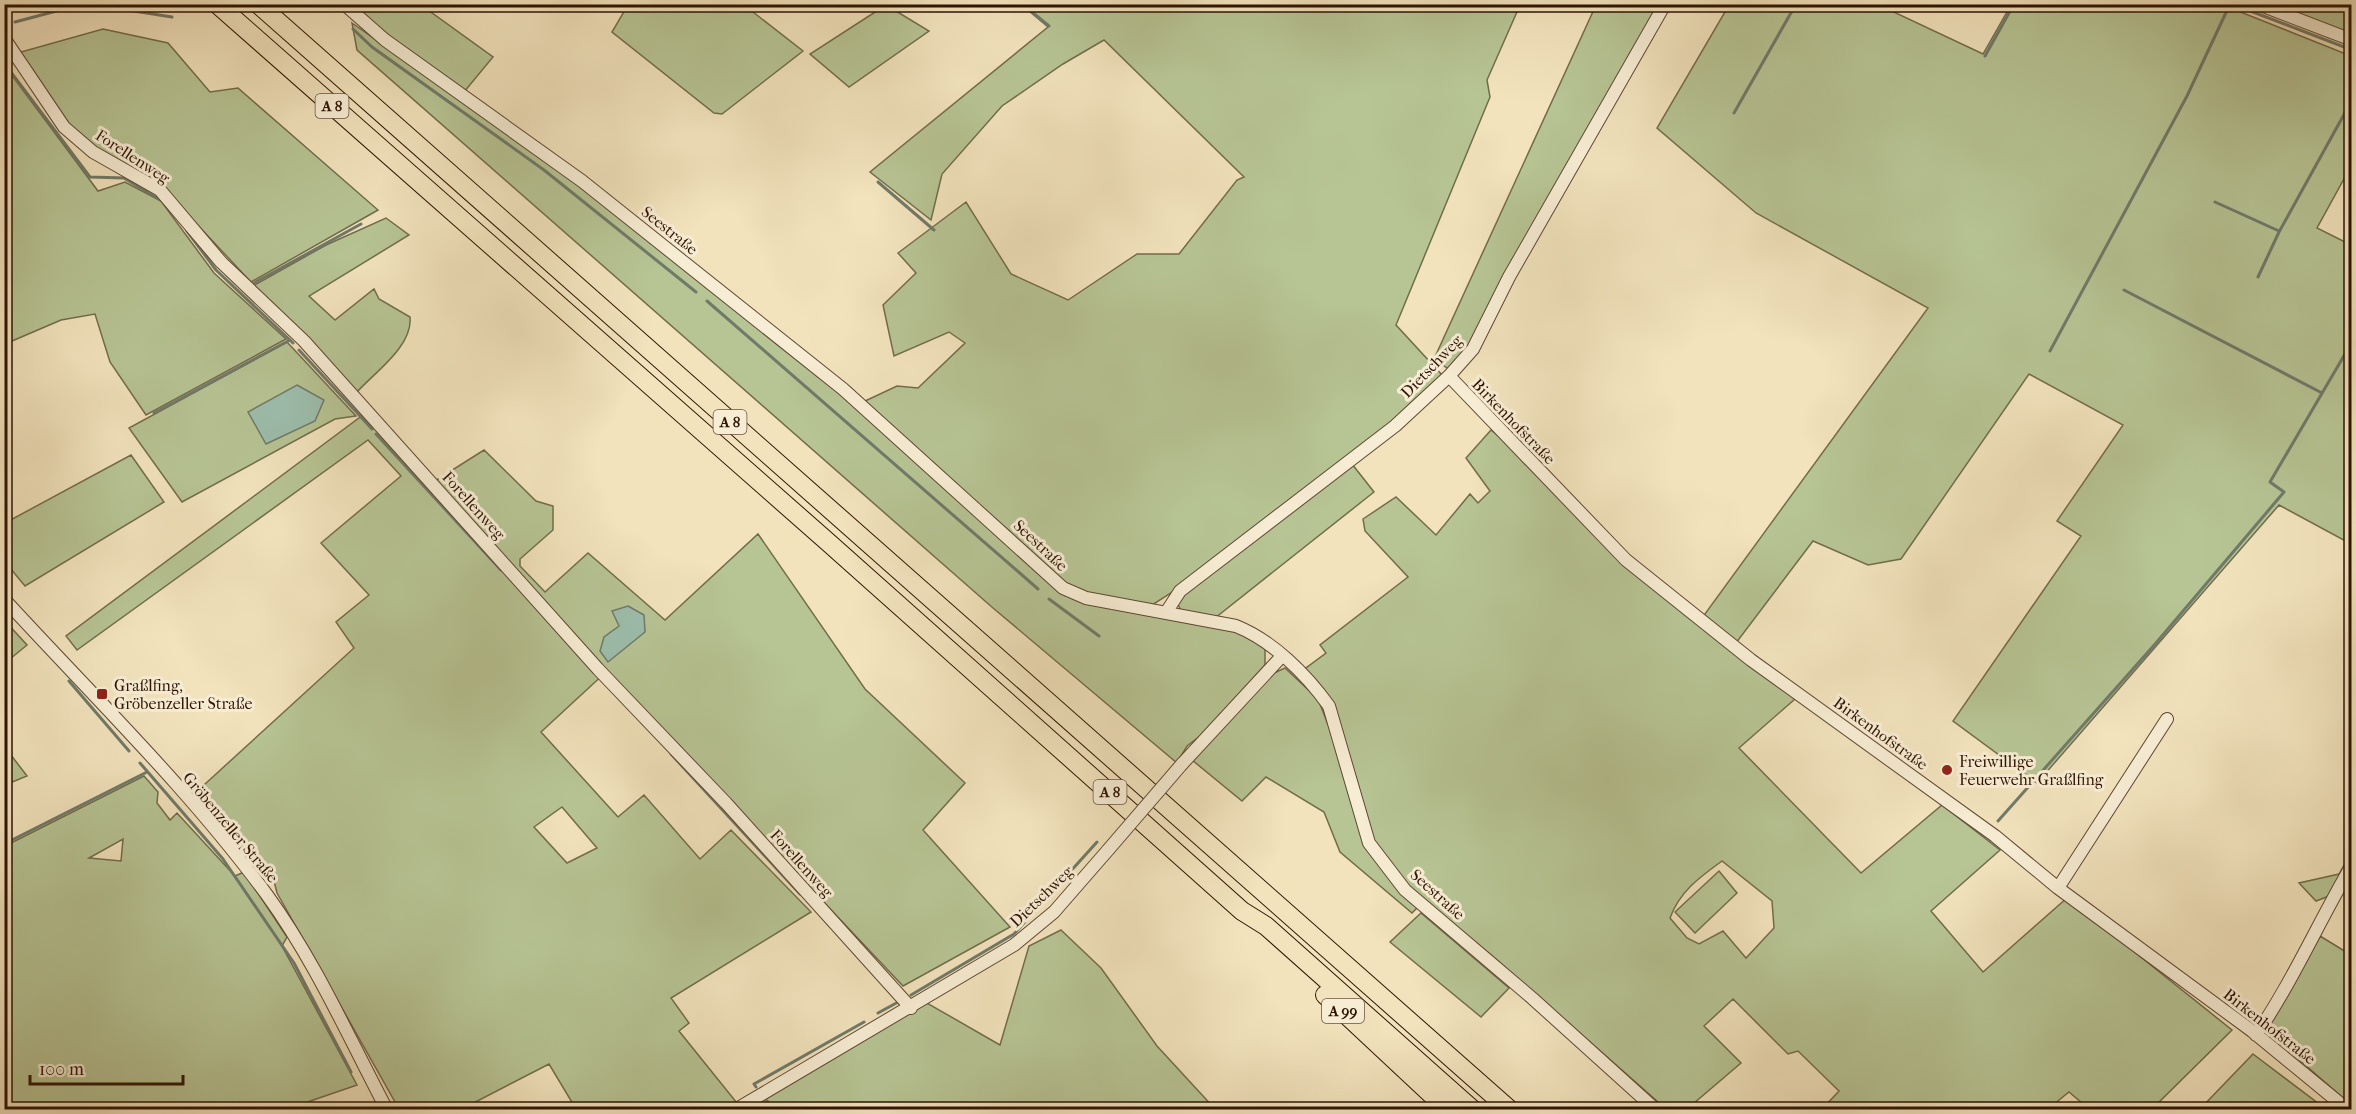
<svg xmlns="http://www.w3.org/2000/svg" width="2356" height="1114" viewBox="0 0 2356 1114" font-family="'IM FELL French Canon',serif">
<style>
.green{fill:#b7c494;stroke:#726c4b;stroke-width:1.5;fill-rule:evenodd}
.water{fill:#9cbead;stroke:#707a69;stroke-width:1.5}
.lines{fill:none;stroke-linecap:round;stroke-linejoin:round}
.stream{stroke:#707a69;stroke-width:3}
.minor-casing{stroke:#5f4731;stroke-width:14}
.highway-casing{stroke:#2e1302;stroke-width:20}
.minor{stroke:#f7edd4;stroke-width:12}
.highway{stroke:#f2e3bd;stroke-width:18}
.minor-bridge-casing{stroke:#5f4731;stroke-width:14;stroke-linecap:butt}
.minor-bridge{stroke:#f7edd4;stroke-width:12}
.poi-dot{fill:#8f2418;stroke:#f7edd4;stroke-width:2}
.labels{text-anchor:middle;stroke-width:6;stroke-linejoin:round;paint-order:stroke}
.shield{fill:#f7edd4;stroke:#6a5441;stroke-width:1.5}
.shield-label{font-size:15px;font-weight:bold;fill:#2e1302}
.street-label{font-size:16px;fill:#2e1302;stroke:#f7edd4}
.poi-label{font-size:16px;fill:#2e1302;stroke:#f7edd4;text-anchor:start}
</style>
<rect width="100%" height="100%" fill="#f2e3bd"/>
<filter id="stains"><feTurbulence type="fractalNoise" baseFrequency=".00333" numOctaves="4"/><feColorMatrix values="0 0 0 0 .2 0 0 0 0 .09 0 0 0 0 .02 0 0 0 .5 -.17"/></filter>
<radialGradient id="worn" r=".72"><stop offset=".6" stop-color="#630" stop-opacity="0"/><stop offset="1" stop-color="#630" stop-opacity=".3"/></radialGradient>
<path class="green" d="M 349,5 L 421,5 L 493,57 L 464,92 L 387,38 Z
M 618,5 L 744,5 L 803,51 L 722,114 L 714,113 L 612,32 L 625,10 Z
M 886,5 L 929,31 L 849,87 L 810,54 Z
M 1022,5 L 1520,5 L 1487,80 L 1490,97 L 1396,325 L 1443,376 L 1392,423 L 1182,586 L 1149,607 L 1103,600 L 1065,587 L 865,401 L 897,386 L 918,388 L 965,343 L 949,332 L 894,356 L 883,305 L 916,273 L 898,253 L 966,202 L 1011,274 L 1068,300 L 1137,254 L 1179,254 L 1237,180 L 1244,177 L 1104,40 L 1063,64 L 1002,106 L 942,174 L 931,220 L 870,172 L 1048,27 Z
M 1596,5 L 1660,5 L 1473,339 L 1450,370 L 1434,359 Z
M 1729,5 L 1884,5 L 1883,7 L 1983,54 L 2011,5 L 2223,5 L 2351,56 L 2351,166 L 2317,228 L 2351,245 L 2351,544 L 2279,505 L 2037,783 L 1953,721 L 2081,536 L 2057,521 L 2123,425 L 2029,374 L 1901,559 L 1868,565 L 1813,541 L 1736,643 L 1702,618 L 1928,308 L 1756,213 L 1657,128 Z
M 2278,5 L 2351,5 L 2351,34 Z
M 352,23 L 556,166 L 829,383 L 1062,593 L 1254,636 L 1265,647 L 1265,665 L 1204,733 L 1187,746 L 1177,763 L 993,608 L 357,50 Z
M 103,29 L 168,43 L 210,92 L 238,88 L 378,210 L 251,282 L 161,186 L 95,150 L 70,126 L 26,67 L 21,52 Z
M 5,66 L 98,191 L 125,182 L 161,201 L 214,273 L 286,339 L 146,415 L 110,362 L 95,314 L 61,320 L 5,344 Z
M 386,218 L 409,235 L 309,296 L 335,320 L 374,289 L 379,299 L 410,317 C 413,346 375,372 357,392 L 253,286 L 326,245 Z
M 287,342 L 356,416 L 335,419 L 182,502 L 129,428 Z
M 363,415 L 435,481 L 484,450 L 536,501 L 553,506 L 553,530 L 520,559 L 520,566 L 545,592 L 588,553 L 665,620 L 758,534 L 865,689 L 965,783 L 923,830 L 1010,927 L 903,986 L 606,672 L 541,732 L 618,817 L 644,795 L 700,859 L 731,830 L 811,912 L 671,998 L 689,1023 L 679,1031 L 737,1103 L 726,1110 L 576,1109 L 549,1064 L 462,1109 L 399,1109 L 277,893 L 274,881 L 215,823 L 193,795 L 354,648 L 336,622 L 369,595 L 321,543 L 401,476 L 368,440 L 77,650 L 66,636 ZM 562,807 L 597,848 L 567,863 L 534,827 Z
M 1491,430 L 1511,446 L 1622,562 L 1795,699 L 1739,748 L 1861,873 L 1942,805 L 2000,850 L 1931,911 L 1983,972 L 2067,898 L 2232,1030 L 2152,1109 L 2089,1109 L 2069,1092 L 2048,1109 L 1826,1109 L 1825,1106 L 1839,1091 L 1798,1051 L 1788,1054 L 1733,999 L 1704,1026 L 1741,1063 L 1687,1109 L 1666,1109 L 1496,959 L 1425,900 L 1412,913 L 1340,852 L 1324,812 L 1266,777 L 1242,801 L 1192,760 L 1274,673 L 1285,668 L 1318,699 L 1348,776 L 1331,709 L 1302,671 L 1326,653 L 1320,645 L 1408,577 L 1365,531 L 1363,519 L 1396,497 L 1436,535 L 1470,494 L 1478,503 L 1490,491 L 1466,458 ZM 1722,861 L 1772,901 L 1774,928 L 1746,958 L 1723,931 L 1699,944 L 1687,938 L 1670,918 C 1680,891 1700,877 1722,861 Z
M 131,455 L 164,502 L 25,586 L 5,562 L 5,523 Z
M 1352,464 L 1374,492 L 1215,618 L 1182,613 L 1177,602 L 1185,593 Z
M 5,621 L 27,645 L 5,663 L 4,621 Z
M 4,746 L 27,776 L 5,785 L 4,785 Z
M 144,776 L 158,792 L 157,803 L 170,820 L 177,813 L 235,876 L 244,872 L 287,937 L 282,946 L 357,1085 L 287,1109 L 5,1110 L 5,846 ZM 123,839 L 121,861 L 89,858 Z
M 2351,853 L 2351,897 L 2345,890 L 2316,901 L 2299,883 L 2339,874 Z
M 1719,871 L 1737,893 L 1695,933 L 1675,912 Z
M 1421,913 L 1509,988 L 1481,1017 L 1390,942 Z
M 1061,930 L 1101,968 L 1157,1046 L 1215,1109 L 746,1110 L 927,1003 L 1000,1045 L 1029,946 Z
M 2320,936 L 2351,955 L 2351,1105 L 2264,1029 Z
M 2253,1054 L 2323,1107 L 2321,1110 L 2200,1109 Z"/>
<path class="water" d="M 297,385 L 324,400 L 315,421 L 266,444 L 248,412 Z
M 628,606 L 644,615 L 645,632 L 608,662 L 600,651 L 604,637 L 619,626 L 612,611 Z"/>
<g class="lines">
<path class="stream" d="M 89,4 L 172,17
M 1022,4 L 1049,26
M 2245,9 L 2352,50
M 15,22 L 83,4
M 353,29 L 372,47 L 544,170 L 696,292
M 1985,56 L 2014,4
M 4,63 L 90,177 L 124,178 L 162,201
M 1734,113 L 1796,4
M 878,182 L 934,230
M 2215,202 L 2279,231
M 187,231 L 216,270 L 293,343
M 2258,277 L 2279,232 L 2352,100
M 254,283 L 361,224
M 2124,290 L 2322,393
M 707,301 L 1038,589
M 299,350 L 372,429
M 2050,351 L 2187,96 L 2230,4
M 154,413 L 290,340
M 376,434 L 501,570
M 1049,599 L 1099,636
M 69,681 L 129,751
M 671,754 L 800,894
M 140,763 L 223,859 L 294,963 L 351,1072
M 1998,821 L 2156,643 L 2284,492 L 2270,482 L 2352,342
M 4,844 L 147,772
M 911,995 L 1014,934 L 1097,842
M 878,1013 L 900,1001
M 756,1087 L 754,1084 L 864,1022
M 767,1101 L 774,1110"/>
<g class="minor-casing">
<path id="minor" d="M 344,4 L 385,40 L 582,181 L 843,389 L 1063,588 L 1086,598 L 1236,626 C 1273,641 1306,674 1329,706 L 1369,843 L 1405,890 L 1532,998 L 1656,1110
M 2258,4 L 2352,40
M 4,6 L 10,4
M 4,38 L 64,127 L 93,152 L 160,190 L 221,262 L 304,341 L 598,669 L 726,803 L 911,1008
M 1449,376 L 1626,560 L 1751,660 L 1995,836 L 2058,888 L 2252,1031 L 2348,1110
M 4,599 C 93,696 189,789 267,895 C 315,961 349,1038 387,1110
M 1167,611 L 1180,591 L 1395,426 L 1449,376 L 1473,349 L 1509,277 L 1665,4
M 1182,764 L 1282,656
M 2058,888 L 2167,719
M 2256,1035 C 2293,981 2319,921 2352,865
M 735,1110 L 1014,945 L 1054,912 L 1108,850"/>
</g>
<g class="highway-casing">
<path id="highway" d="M 217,4 L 829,543 L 1242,911 L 1266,926 L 1473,1110
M 258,4 L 1510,1110
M 1325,995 L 1448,1110"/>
</g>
<use href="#minor" class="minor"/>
<use href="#highway" class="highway"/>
<g class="minor-bridge-casing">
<path id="minor-bridge" d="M 1108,850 L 1182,764"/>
</g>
<use href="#minor-bridge" class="minor-bridge"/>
</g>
<g class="poi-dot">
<rect x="96" y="688" width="12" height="12" rx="3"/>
<circle cx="1947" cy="770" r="6"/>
</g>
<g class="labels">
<g class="shield">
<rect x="315.5" y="94" width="33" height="24" rx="4.5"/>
<rect x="713.5" y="410" width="33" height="24" rx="4.5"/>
<rect x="1093.5" y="780" width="33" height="24" rx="4.5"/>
<rect x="1322" y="999" width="42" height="24" rx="4.5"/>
</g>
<g class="shield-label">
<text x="332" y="111">A 8</text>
<text x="730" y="427">A 8</text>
<text x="1110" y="797">A 8</text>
<text x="1343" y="1016">A 99</text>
</g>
<g class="street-label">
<text transform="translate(133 156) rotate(33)" y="6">Forellenweg</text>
<text transform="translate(670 230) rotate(39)" y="6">Seestraße</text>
<text transform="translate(1431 366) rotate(-46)" y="6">Dietschweg</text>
<text transform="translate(1514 421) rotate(46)" y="6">Birkenhofstraße</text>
<text transform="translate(474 505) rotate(48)" y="6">Forellenweg</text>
<text transform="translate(1041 545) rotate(43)" y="6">Seestraße</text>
<text transform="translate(1881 733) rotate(36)" y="6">Birkenhofstraße</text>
<text transform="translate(231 827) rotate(50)" y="6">Gröbenzeller Straße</text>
<text transform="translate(802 863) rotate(48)" y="6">Forellenweg</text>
<text transform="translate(1438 894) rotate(42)" y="6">Seestraße</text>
<text transform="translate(1041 896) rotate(-44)" y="6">Dietschweg</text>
<text transform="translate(2270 1026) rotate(38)" y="6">Birkenhofstraße</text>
</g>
<g class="poi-label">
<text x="114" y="691">Graßlfing,<tspan x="114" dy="18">Gröbenzeller Straße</tspan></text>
<text x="1959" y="767">Freiwillige<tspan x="1959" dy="18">Feuerwehr Graßlfing</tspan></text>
</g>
</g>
<rect width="2356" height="1114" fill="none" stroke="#f2e3bd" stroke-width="24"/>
<rect x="6" y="6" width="2344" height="1102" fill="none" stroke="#2e1302" stroke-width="3"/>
<rect x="12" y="12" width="2332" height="1090" fill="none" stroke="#2e1302" stroke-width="1.5"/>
<path d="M30 1075v9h153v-9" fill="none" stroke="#2e1302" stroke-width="3"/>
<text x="39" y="1075" font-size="18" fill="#2e1302" stroke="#f7edd4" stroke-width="4.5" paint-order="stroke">100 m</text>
<rect width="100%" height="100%" filter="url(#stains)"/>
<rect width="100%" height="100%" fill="url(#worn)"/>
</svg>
